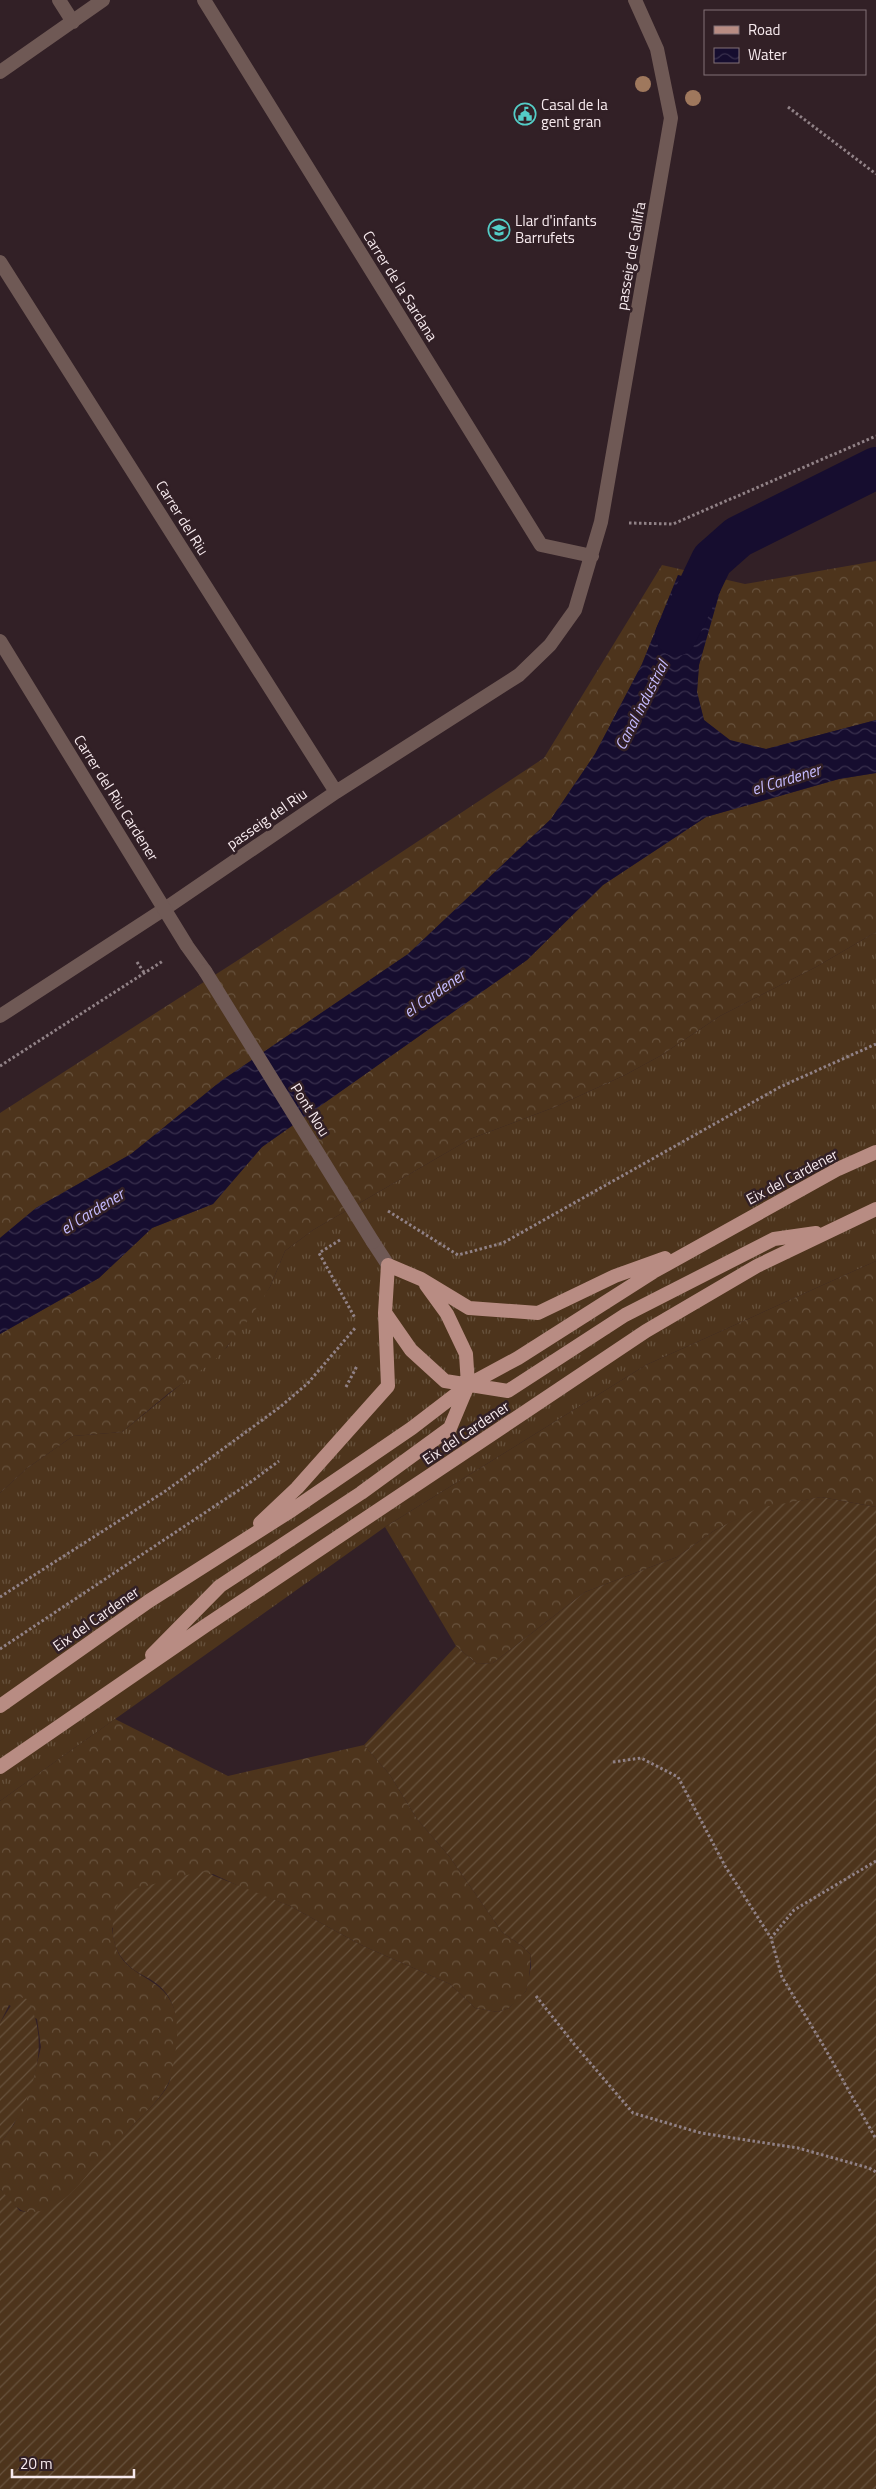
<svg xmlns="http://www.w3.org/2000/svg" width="876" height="2489" viewBox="0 0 876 2489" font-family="'Titillium Web',sans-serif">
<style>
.grass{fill:url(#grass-tufts)}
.forest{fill:url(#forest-crowns)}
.garden{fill:url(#garden-furrows)}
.water{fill:url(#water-waves)}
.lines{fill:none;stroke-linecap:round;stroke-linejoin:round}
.canal{stroke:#160d2f;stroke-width:42}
.path{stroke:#918287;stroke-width:3;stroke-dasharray:2.5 2.5;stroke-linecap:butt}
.minor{stroke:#6f5955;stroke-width:14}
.tertiary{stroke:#6f5955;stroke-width:14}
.primary{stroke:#b88c83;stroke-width:14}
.tertiary-bridge{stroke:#6f5955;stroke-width:14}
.tree{fill:#9f785d}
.labels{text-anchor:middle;stroke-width:5;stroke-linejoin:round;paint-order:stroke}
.poi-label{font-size:15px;fill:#f7eaee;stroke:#322026;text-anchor:start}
.street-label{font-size:15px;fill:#f7eaee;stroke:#322026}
.water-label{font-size:16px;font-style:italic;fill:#c4bafe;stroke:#322026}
</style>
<defs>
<pattern id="grass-tufts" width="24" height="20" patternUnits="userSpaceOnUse" patternTransform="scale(1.25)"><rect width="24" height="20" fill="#4d341c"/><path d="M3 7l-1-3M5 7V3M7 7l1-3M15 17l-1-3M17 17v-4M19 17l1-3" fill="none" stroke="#67523d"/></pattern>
<pattern id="forest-crowns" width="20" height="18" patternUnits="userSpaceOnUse" patternTransform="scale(1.25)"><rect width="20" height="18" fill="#4d341c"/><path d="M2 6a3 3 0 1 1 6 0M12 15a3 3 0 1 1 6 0" fill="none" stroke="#67523d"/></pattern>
<pattern id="garden-furrows" width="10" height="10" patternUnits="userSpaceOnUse" patternTransform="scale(1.25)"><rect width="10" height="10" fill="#4d341c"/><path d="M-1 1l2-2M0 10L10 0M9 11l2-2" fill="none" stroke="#67523d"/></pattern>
<pattern id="water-waves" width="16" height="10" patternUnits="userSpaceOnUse" patternTransform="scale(1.25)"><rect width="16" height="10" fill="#160d2f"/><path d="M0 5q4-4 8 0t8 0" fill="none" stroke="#39304d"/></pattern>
</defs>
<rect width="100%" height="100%" fill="#322026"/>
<path class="grass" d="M 876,932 L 876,1261 L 646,1365 L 385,1527 L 0,1801 L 0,1493 L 26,1469 L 73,1436 L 122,1432 L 227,1347 L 270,1287 L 285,1251 L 313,1230 L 470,1139 L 555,1107 L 625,1075 L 660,1056 L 720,1016 L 816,967 Z"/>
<path class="forest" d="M 876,561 L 876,720 L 766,749 L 730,741 L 704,720 L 697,692 L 699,665 L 720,589 L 678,575 L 642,664 L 595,754 L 551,819 L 408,954 L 221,1081 L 131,1154 L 36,1208 L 0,1238 L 0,1113 L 235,962 L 544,758 L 662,565 L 745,584 Z
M 876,773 L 876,932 L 816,967 L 720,1016 L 660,1056 L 625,1075 L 555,1107 L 470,1139 L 313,1230 L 285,1251 L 270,1287 L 260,1303 L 239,1333 L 214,1361 L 169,1393 L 122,1432 L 73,1436 L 26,1469 L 0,1493 L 0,1334 L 99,1278 L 152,1228 L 213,1204 L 262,1147 L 527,960 L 603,885 L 706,817 L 839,779 Z
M 876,1261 L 876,1507 L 821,1497 L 758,1509 L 715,1530 L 677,1557 L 585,1592 L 493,1663 L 477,1664 L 456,1646 L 385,1527 L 646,1365 Z
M 115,1719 L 228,1776 L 364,1745 L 390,1775 L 417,1819 L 449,1856 L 502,1932 L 522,1946 L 531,1955 L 529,1979 L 526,1991 L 518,2000 L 509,2008 L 498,2012 L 475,2008 L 450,1984 L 361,1945 L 290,1906 L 245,1889 L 213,1874 L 112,1928 C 113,1935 114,1943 117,1950 C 131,1983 174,1975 178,2027 C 179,2044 176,2067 169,2082 C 162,2097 149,2109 138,2120 C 111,2148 88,2182 57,2205 C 50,2210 40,2213 32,2213 C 17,2212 9,2200 0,2189 L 0,2144 L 14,2124 L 34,2076 L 41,2047 L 37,2019 L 9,2005 L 0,2023 L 0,1801 Z"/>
<path class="garden" d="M 821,1497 L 876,1507 L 876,2489 L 0,2489 L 0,2189 L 20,2211 C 54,2217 73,2192 93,2168 C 107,2152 123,2136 137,2121 C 148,2109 162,2098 169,2083 C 172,2076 172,2069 174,2061 C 179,2034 181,2003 157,1984 C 150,1978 141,1975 134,1970 C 107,1950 108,1919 124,1892 L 202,1871 L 290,1906 L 361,1945 L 450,1984 L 475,2008 L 498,2012 L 509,2008 L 526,1991 L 531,1967 L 531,1955 L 522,1946 L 502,1932 L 449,1856 L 417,1819 L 390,1775 L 364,1745 L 456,1646 L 477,1664 L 493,1663 L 585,1592 L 677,1557 L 715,1530 L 758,1508 Z
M 17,1996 L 27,1999 C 54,2046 30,2104 0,2144 L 0,2023 Z"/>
<path class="water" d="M 678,575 L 721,588 L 699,665 L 697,692 L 704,720 L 730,740 L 766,749 L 876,720 L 876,773 L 839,779 L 706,817 L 603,885 L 527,960 L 262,1147 L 213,1204 L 152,1228 L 99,1278 L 0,1334 L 0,1238 L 36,1208 L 131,1154 L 221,1081 L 408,954 L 551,819 L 595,754 L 642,664 Z"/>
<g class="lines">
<path class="canal" d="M 676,635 L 712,560 L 738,537 L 876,468"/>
<path class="path" d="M 788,107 L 876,174
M 629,523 L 673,524 L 876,436
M 137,962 L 145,974
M 0,1066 L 163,961
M 388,1211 L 458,1255 L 503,1243 L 780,1087 L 876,1044
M 340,1240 L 319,1253 L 355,1318
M 346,1387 L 357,1366
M 0,1597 L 167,1490 L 280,1407 L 308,1383 L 356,1327
M 0,1649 L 248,1484 L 279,1461
M 613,1762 L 641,1758 L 678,1777 L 725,1866 L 771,1938
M 876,1861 L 794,1910 L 771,1938 L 782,1977 L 823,2045 L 876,2139
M 536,1996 L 574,2044 L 633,2113 L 701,2133 L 798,2148 L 869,2168 L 876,2172"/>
<path class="minor" d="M 59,0 L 73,22
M 204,0 L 541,545 L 592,556
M 0,72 L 103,0
M 0,262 L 336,792
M 0,1016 L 166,908 L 336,792 L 519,675 L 550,645 L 575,610 L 601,522 L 671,118 L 657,49 L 635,0"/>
<path class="tertiary" d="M 0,641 L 187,946 L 205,971
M 373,1242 L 388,1265"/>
<path class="primary" d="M 386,1314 L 411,1350 L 445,1381 L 508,1391 L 625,1315 L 774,1239 L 816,1233
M 260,1523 L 297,1488 L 388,1386 L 385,1313 L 388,1265 L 421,1279 L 469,1308 L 538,1313 L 615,1276 L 665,1258
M 152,1655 L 220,1586 L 361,1493 L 450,1428 L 468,1385 L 466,1354 L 447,1314 L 426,1285
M 0,1706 L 149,1601 L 292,1510 L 412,1428 L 468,1385 L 518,1358 L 653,1272 L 838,1169 L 876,1152
M 0,1767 L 205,1626 L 646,1331 L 757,1266 L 876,1209"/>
<path class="tertiary-bridge" d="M 205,971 L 373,1242"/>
</g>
<g class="tree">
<circle cx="643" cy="84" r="8"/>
<circle cx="693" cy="98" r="8"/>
</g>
<defs>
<g id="civic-ring" transform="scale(1.125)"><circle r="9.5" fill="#322026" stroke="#54cdc7" stroke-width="1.5"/><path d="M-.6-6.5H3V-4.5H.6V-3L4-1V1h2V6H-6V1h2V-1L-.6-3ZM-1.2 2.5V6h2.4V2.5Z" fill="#54cdc7"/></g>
<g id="school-ring" transform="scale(1.125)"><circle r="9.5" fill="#322026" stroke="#54cdc7" stroke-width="1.5"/><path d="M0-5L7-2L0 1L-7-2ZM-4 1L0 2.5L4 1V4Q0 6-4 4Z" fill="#54cdc7"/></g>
</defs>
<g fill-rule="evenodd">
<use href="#civic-ring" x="525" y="114"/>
<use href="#school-ring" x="499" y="230"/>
</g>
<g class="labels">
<g class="poi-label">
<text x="541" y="110">Casal de la<tspan x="541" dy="17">gent gran</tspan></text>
<text x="515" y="226">Llar d'infants<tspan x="515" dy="17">Barrufets</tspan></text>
</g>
<g class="street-label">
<text transform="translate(631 256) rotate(-80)" y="5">passeig de Gallifa</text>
<text transform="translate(400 286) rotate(58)" y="5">Carrer de la Sardana</text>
<text transform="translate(182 518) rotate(58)" y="5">Carrer del Riu</text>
<text transform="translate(116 798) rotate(58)" y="5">Carrer del Riu Cardener</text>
<text transform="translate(267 819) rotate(-35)" y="5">passeig del Riu</text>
<text transform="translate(310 1110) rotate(58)" y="5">Pont Nou</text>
<text transform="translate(792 1177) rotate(-28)" y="5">Eix del Cardener</text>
<text transform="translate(466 1433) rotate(-34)" y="5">Eix del Cardener</text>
<text transform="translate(96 1619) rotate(-35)" y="5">Eix del Cardener</text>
</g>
<g class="water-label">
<text transform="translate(641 705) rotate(-63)" y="6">Canal industrial</text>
<text transform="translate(786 779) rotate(-17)" y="6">el Cardener</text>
<text transform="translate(434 993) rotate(-35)" y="6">el Cardener</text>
<text transform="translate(92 1211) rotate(-32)" y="6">el Cardener</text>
</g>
</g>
<rect x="704" y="10" width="162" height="65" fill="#322026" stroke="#817176"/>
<rect x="714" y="26" width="25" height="8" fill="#b88c83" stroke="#817176"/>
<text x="748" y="35" font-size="15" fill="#f7eaee">Road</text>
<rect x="714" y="48" width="25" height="15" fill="url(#water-waves)" stroke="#817176"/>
<text x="748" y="60" font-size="15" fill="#f7eaee">Water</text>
<path d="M12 2469v8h122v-8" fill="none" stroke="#f7eaee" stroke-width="2.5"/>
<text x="20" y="2469" font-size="15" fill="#f7eaee" stroke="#322026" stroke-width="4" paint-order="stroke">20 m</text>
</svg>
